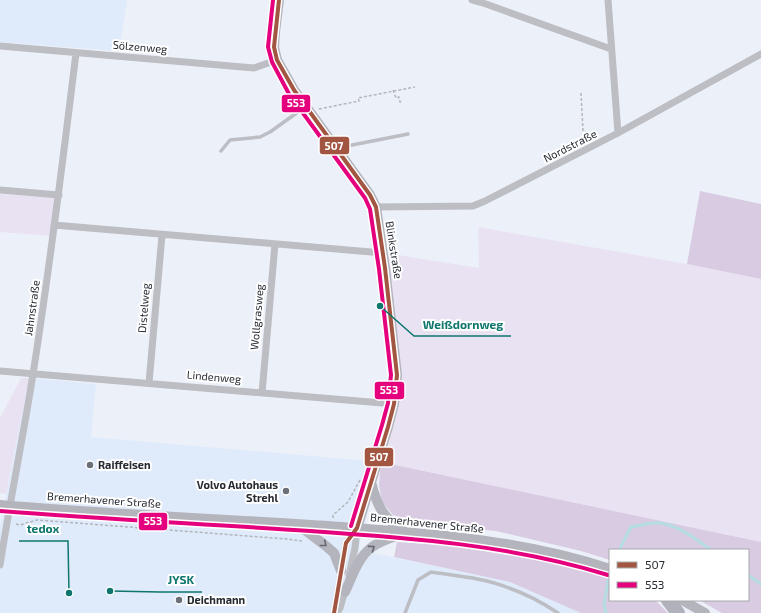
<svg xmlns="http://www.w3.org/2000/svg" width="761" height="613" viewBox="0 0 761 613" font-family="'Exo 2',sans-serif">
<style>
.built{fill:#dfeafb}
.green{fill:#e9e2f2}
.forest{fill:#d8cbe2}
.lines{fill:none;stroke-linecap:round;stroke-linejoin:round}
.stream{stroke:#b3dde2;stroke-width:3}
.path{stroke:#b3b5bb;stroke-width:1.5;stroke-dasharray:3 2;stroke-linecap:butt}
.lane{stroke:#bdbdc4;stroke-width:3.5}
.street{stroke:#bdbdc4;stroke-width:7}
.secondary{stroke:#b4b4bc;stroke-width:10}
.highway{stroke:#b0b1ba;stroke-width:14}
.bus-1-casing{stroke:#fff;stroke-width:7}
.bus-2-casing{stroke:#fff;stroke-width:7}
.bus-1{stroke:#a25641;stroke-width:4}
.bus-2{stroke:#e5007d;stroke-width:4}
.oneway{stroke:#666870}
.poi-dot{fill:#6b7078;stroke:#fff;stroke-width:1.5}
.labels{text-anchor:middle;stroke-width:4;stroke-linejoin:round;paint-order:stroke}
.street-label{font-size:11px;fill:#262a32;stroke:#fff}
.poi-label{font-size:11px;font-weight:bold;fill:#262a32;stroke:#fff;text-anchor:start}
.leader{fill:none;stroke:#0f766e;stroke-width:1.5}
.callout-dot{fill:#0f766e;stroke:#fff;stroke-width:1.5}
.callout-label{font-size:12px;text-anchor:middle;font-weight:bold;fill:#0f766e;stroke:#fff;stroke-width:4;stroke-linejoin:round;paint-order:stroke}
.line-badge{stroke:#fff;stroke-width:1.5}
.badge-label{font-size:11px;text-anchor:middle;font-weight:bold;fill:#fff}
</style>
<rect width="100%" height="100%" fill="#ecf1f9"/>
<path class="built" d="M 0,0 L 127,0 L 119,51 L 0,42 Z
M 29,378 L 96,384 L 91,437 L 381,462 L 358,550 L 510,582 L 581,613 L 0,613 L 0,527 Z"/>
<path class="green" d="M 0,194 L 55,198 L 51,236 L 0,232 Z
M 478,227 L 687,264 L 761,279 L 761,542 L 381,462 L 393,428 L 399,405 L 386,253 L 479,268 Z
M 21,378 L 29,378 L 6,494 L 0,493 L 0,418 Z"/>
<path class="forest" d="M 700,191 L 761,204 L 761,279 L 687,264 Z
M 381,462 L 761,542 L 761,613 L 722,613 L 699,600 L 748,600 L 748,550 L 610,550 L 610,560 L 581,551 L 496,531 L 415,523 L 393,515 L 382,502 L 379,485 Z
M 397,542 L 471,547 L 543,559 L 610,575 L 610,600 L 655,600 L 668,613 L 581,613 L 510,582 L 394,557 Z"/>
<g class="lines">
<path class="stream" d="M 619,550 L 631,527 C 639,526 650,522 659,523 C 679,525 695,539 711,550
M 748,575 L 761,584
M 606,613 L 604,604 L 609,576"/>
<path class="path" d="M 393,90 L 396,98 L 399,97 L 400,102 L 402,102
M 581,93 L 583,131 L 590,134
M 319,109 L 359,101 L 358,98 L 415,87
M 333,518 L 333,515 L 348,502 L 361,478
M 16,524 L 20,525 L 37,520 L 287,539 L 302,541"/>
<path class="lane" d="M 337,148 L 408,134
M 221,151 L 230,140 L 260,137 L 270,132 L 305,107
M 405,613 L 418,580 L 431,572 C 457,576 484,578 509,588 C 526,594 543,603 558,613"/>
<path class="street" d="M 472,0 L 486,4 L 611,49
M 608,0 L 618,133
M 0,46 L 254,68 L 277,60
M 0,190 L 59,195
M 376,207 L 473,206 L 485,201 L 618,133 L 761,54
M 54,225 L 383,253
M 0,371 L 394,404
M 149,383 L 162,235
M 262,393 L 275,244
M 0,565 C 10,501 23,438 33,374 C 50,267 63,160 76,53
M 349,575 L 355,548 L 357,529
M 334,613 L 346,543 L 357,528
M 337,613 L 340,608 L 346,587"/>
<path class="secondary" d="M 279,0 L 275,32 L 274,47 L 277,60 L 294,90 L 370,195 L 376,207 L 385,268 L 397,375 L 394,404 L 388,427 L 357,528
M 371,482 C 377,506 383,518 404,531
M 0,505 C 114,515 228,519 342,527 C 432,534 524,540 610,569
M 297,524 L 326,546 L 334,553 L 341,571
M 345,592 C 352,577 358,557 372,547 C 381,540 394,537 404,533
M 682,600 L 705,613"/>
<path class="highway" d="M 668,600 L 678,613"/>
<g class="bus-1-casing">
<path id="bus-1" d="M 279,0 L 274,47 L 277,60 L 294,90 L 370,195 L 376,207 L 385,268 L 397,375 L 394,404 L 388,427 L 357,528 L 346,543 L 334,613"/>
</g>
<g class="bus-2-casing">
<path id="bus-2" d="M 273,0 L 268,47 L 272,62 L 289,94 L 365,198 L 370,209 L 379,269 L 391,375 L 388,403 L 382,425 L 351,526
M 0,511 C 103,519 207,524 310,531 C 413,538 510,545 608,575"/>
</g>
<use href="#bus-1" class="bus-1"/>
<use href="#bus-2" class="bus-2"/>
</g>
<defs><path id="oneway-chevron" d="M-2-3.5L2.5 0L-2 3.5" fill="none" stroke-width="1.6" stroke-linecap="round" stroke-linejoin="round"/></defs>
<g class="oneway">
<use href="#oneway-chevron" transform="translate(324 544) rotate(39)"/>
<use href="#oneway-chevron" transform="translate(372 548) rotate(-36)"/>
</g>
<g class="poi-dot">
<circle cx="90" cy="465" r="4"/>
<circle cx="286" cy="491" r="4"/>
<circle cx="179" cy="600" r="4"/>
</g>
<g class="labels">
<g class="street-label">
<text transform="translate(140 47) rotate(5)" y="4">Sölzenweg</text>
<text transform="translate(570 146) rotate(-27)" y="4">Nordstraße</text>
<text transform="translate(394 250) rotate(81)" y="4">Blinkstraße</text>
<text transform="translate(32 308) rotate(-82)" y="4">Jahnstraße</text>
<text transform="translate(144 308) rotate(-85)" y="4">Distelweg</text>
<text transform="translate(257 317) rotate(-85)" y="4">Wollgrasweg</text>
<text transform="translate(214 377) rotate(5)" y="4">Lindenweg</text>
<text transform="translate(104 500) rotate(4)" y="4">Bremerhavener Straße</text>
<text transform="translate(427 523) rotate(6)" y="4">Bremerhavener Straße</text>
</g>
<g class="poi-label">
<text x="98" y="469">Raiffeisen</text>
<text x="278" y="489" text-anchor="end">Volvo Autohaus<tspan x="278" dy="13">Strehl</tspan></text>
<text x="187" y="604">Deichmann</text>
</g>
</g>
<path class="leader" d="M380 306L414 336H511M69 593L68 541H19M110 591L160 592H202"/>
<g class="callout-dot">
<circle cx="380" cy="306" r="4"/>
<circle cx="69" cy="593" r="4"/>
<circle cx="110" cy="591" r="4"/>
</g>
<g class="callout-label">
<text x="463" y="329">Weißdornweg</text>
<text x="43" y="533">tedox</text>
<text x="181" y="584">JYSK</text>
</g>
<g class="line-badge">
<rect x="281" y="94" width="30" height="19" rx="4" fill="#e5007d"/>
<rect x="319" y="136" width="31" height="19" rx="4" fill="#a25641"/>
<rect x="374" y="381" width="31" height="19" rx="4" fill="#e5007d"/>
<rect x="364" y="447" width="30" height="20" rx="4" fill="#a25641"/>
<rect x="138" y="512" width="30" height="19" rx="4" fill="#e5007d"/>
</g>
<g class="badge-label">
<text x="296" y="107">553</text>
<text x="334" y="150">507</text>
<text x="389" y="394">553</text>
<text x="379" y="461">507</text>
<text x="153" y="525">553</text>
</g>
<rect x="609" y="549" width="140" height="52" fill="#ffffff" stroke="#a8aaad"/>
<rect x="617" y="562" width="20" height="6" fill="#a25641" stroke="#a8aaad"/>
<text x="645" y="569" font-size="12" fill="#262a32">507</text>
<rect x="617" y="582" width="20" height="6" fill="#e5007d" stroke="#a8aaad"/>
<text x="645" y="589" font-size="12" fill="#262a32">553</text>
</svg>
